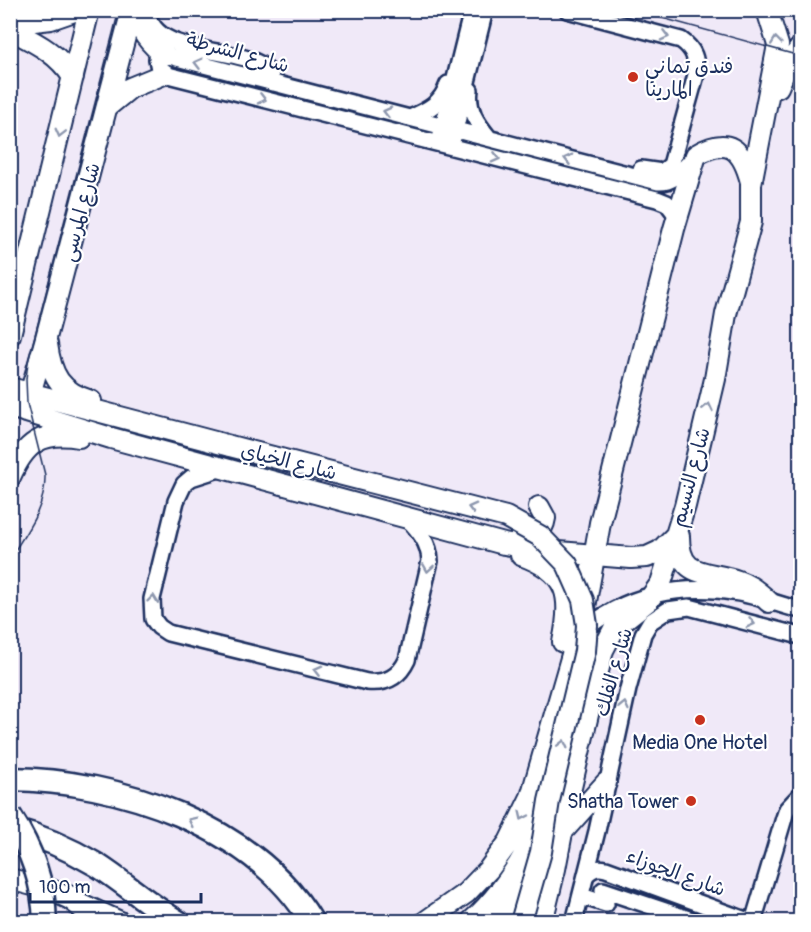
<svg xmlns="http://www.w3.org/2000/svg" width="811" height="932" viewBox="0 0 811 932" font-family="Pangolin,'Playpen Sans Arabic',sans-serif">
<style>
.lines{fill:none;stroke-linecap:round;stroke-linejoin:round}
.minor-casing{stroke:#1b2f5e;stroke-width:20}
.major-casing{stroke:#1b2f5e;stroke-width:24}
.highway-casing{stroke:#1b2f5e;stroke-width:27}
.minor{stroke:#fff;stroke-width:15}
.major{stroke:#fff;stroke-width:20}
.highway{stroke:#fff;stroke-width:22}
.tram{stroke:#1b2f5e;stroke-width:1.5}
.major-bridge-casing{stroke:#1b2f5e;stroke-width:24;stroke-linecap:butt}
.highway-bridge-casing{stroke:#1b2f5e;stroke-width:27;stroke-linecap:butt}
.major-bridge{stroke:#fff;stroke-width:20}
.highway-bridge{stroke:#fff;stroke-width:22}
.oneway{stroke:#8d97ae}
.poi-dot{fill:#c8321e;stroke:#fff;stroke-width:2}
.labels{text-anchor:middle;stroke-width:4.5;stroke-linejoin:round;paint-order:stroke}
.street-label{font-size:20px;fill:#1b2f5e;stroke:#fff}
.poi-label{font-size:20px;fill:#1b2f5e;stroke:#fff;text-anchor:start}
</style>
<rect width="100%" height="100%" fill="#f0e9f8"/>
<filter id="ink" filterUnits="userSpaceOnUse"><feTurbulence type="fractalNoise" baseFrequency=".0167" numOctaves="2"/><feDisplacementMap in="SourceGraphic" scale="12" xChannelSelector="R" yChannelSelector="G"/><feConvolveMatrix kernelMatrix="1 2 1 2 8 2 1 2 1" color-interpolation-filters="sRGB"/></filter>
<g filter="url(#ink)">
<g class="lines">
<g class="minor-casing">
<path id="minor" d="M 147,10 C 153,67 270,38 272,83
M 567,10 L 681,40 C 694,49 697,59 696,75 L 671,165 L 662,172 L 641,169
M 10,15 L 34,21
M 470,90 C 467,110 477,123 489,138
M 410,118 C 428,110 441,104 448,84
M 441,135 L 472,10
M 453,138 L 485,10
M 677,216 L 667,203 L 657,199 L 164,74 L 159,69 L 157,59 L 165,55 L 658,182 C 676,183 682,169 694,157
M 222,468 L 191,478 L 184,484 L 176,501 L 152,599 L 153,619 L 159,627 L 168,633 L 367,682 C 386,684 399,677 407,660 L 430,561 C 429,542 419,531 406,517
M 581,634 C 622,594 683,583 739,593 C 760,597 780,605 800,610
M 587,874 C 593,868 598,867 606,869 L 751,922
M 603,890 L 698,922
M 581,896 L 606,904
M 574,922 L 597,831 L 628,689 L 643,634 L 650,622 L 668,610 L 689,607 L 800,636
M 753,922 L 784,818 L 787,809 L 800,795"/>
</g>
<g class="major-casing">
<path id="major" d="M 133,10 C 139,29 149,44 165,55
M 34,21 L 51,19 L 77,10
M 15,32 C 38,44 58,54 73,77
M 778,87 L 787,66 L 800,48
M 108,106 L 130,88 L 164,74
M 10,335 L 89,10
M 47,344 C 51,375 60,392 91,401
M 10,388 L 230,446
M 10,407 L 111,438 L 504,544 L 547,551 L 631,558 L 647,557 L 660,551 L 675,536
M 25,412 L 46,338 L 132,10
M 10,477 C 25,443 41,431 79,437
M 521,534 C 534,537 543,532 545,518 L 539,507
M 679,536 C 679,579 706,570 738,581 C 750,585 760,593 769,602
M 521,555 C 569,572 573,596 563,642
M 563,831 L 606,783
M 10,879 L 51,890 L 120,922
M 425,922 L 466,893 L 489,869 L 509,842 L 531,797 L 584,613 L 600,523 L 674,229 L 696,155 C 728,136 742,148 751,182
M 471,922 C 504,892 526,857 543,816
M 499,922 L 533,868
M 542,922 L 555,869 L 569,796 L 603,650 L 615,627 L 648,601 L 661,583 L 685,506 L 715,379 L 726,314 L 751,222 L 751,184 L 778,45 L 767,10"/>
</g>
<g class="highway-casing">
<path id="highway" d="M 10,779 C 118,780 254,825 312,922
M 10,828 C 41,836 70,849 97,865 C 125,883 149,905 178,922
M 70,897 L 100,922"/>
</g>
<use href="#minor" class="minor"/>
<use href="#major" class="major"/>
<use href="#highway" class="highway"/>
<path class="tram" d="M 633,10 L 800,56
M 10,558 C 27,531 46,507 45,475 L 27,403 L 26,379 L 28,362 L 119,10"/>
<g class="major-bridge-casing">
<path id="major-bridge" d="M 230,446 L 506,517 L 540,536 L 567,564 L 583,600 L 587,625 L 585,651 L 549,801 L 541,852 L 521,922"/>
</g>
<g class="highway-bridge-casing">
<path id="highway-bridge" d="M 10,816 C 31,848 44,883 45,922"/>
</g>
<use href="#major-bridge" class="major-bridge"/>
<use href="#highway-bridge" class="highway-bridge"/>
</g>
<defs><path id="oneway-chevron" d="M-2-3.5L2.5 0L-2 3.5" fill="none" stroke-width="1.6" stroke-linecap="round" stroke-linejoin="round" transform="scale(1.5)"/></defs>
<g class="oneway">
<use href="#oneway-chevron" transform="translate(665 36) rotate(14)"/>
<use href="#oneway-chevron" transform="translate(776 41) rotate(-96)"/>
<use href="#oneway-chevron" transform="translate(198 63) rotate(-165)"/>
<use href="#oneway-chevron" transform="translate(262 99) rotate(14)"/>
<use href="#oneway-chevron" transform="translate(387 112) rotate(-166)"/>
<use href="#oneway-chevron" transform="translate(60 133) rotate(104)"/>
<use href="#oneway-chevron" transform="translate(496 158) rotate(14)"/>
<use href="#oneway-chevron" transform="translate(568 159) rotate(-165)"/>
<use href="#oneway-chevron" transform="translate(708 407) rotate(-77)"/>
<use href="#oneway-chevron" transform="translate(472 508) rotate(-166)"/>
<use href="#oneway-chevron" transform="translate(428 568) rotate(99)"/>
<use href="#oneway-chevron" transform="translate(153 599) rotate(-83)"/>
<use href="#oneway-chevron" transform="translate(751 623) rotate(15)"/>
<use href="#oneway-chevron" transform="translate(318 670) rotate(-166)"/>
<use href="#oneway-chevron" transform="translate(624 706) rotate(-77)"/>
<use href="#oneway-chevron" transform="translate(563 744) rotate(-76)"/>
<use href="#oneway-chevron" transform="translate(523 816) rotate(115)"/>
<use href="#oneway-chevron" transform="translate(192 821) rotate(-154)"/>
</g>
</g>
<g class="poi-dot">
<circle cx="633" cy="77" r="6"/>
<circle cx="700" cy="720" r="6"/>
<circle cx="691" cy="801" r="6"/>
</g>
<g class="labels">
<g class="street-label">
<text transform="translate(238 52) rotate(15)" y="7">شارع الشرطة</text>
<text transform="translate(80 212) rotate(-75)" y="7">شارع المرسى</text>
<text transform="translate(289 461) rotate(14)" y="7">شارع الخياي</text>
<text transform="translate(690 477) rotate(-75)" y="7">شارع النسيم</text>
<text transform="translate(613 672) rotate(-74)" y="7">شارع الفلك</text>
<text transform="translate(676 872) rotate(20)" y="7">شارع الجوزاء</text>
</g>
<g class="poi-label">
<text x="645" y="73">فندق تماني<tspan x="645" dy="23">المارينا</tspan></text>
<text x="700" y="749" text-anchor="middle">Media One Hotel</text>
<text x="679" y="808" text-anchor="end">Shatha Tower</text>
</g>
</g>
<rect width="811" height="932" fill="none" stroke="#fff" stroke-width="36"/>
<rect x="18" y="18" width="775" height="896" fill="none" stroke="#1b2f5e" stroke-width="2" filter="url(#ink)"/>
<path d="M30 893v9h171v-9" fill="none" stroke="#1b2f5e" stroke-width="3"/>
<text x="39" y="893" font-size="18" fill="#1b2f5e" stroke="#ffffff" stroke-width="4.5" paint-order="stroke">100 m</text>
</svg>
